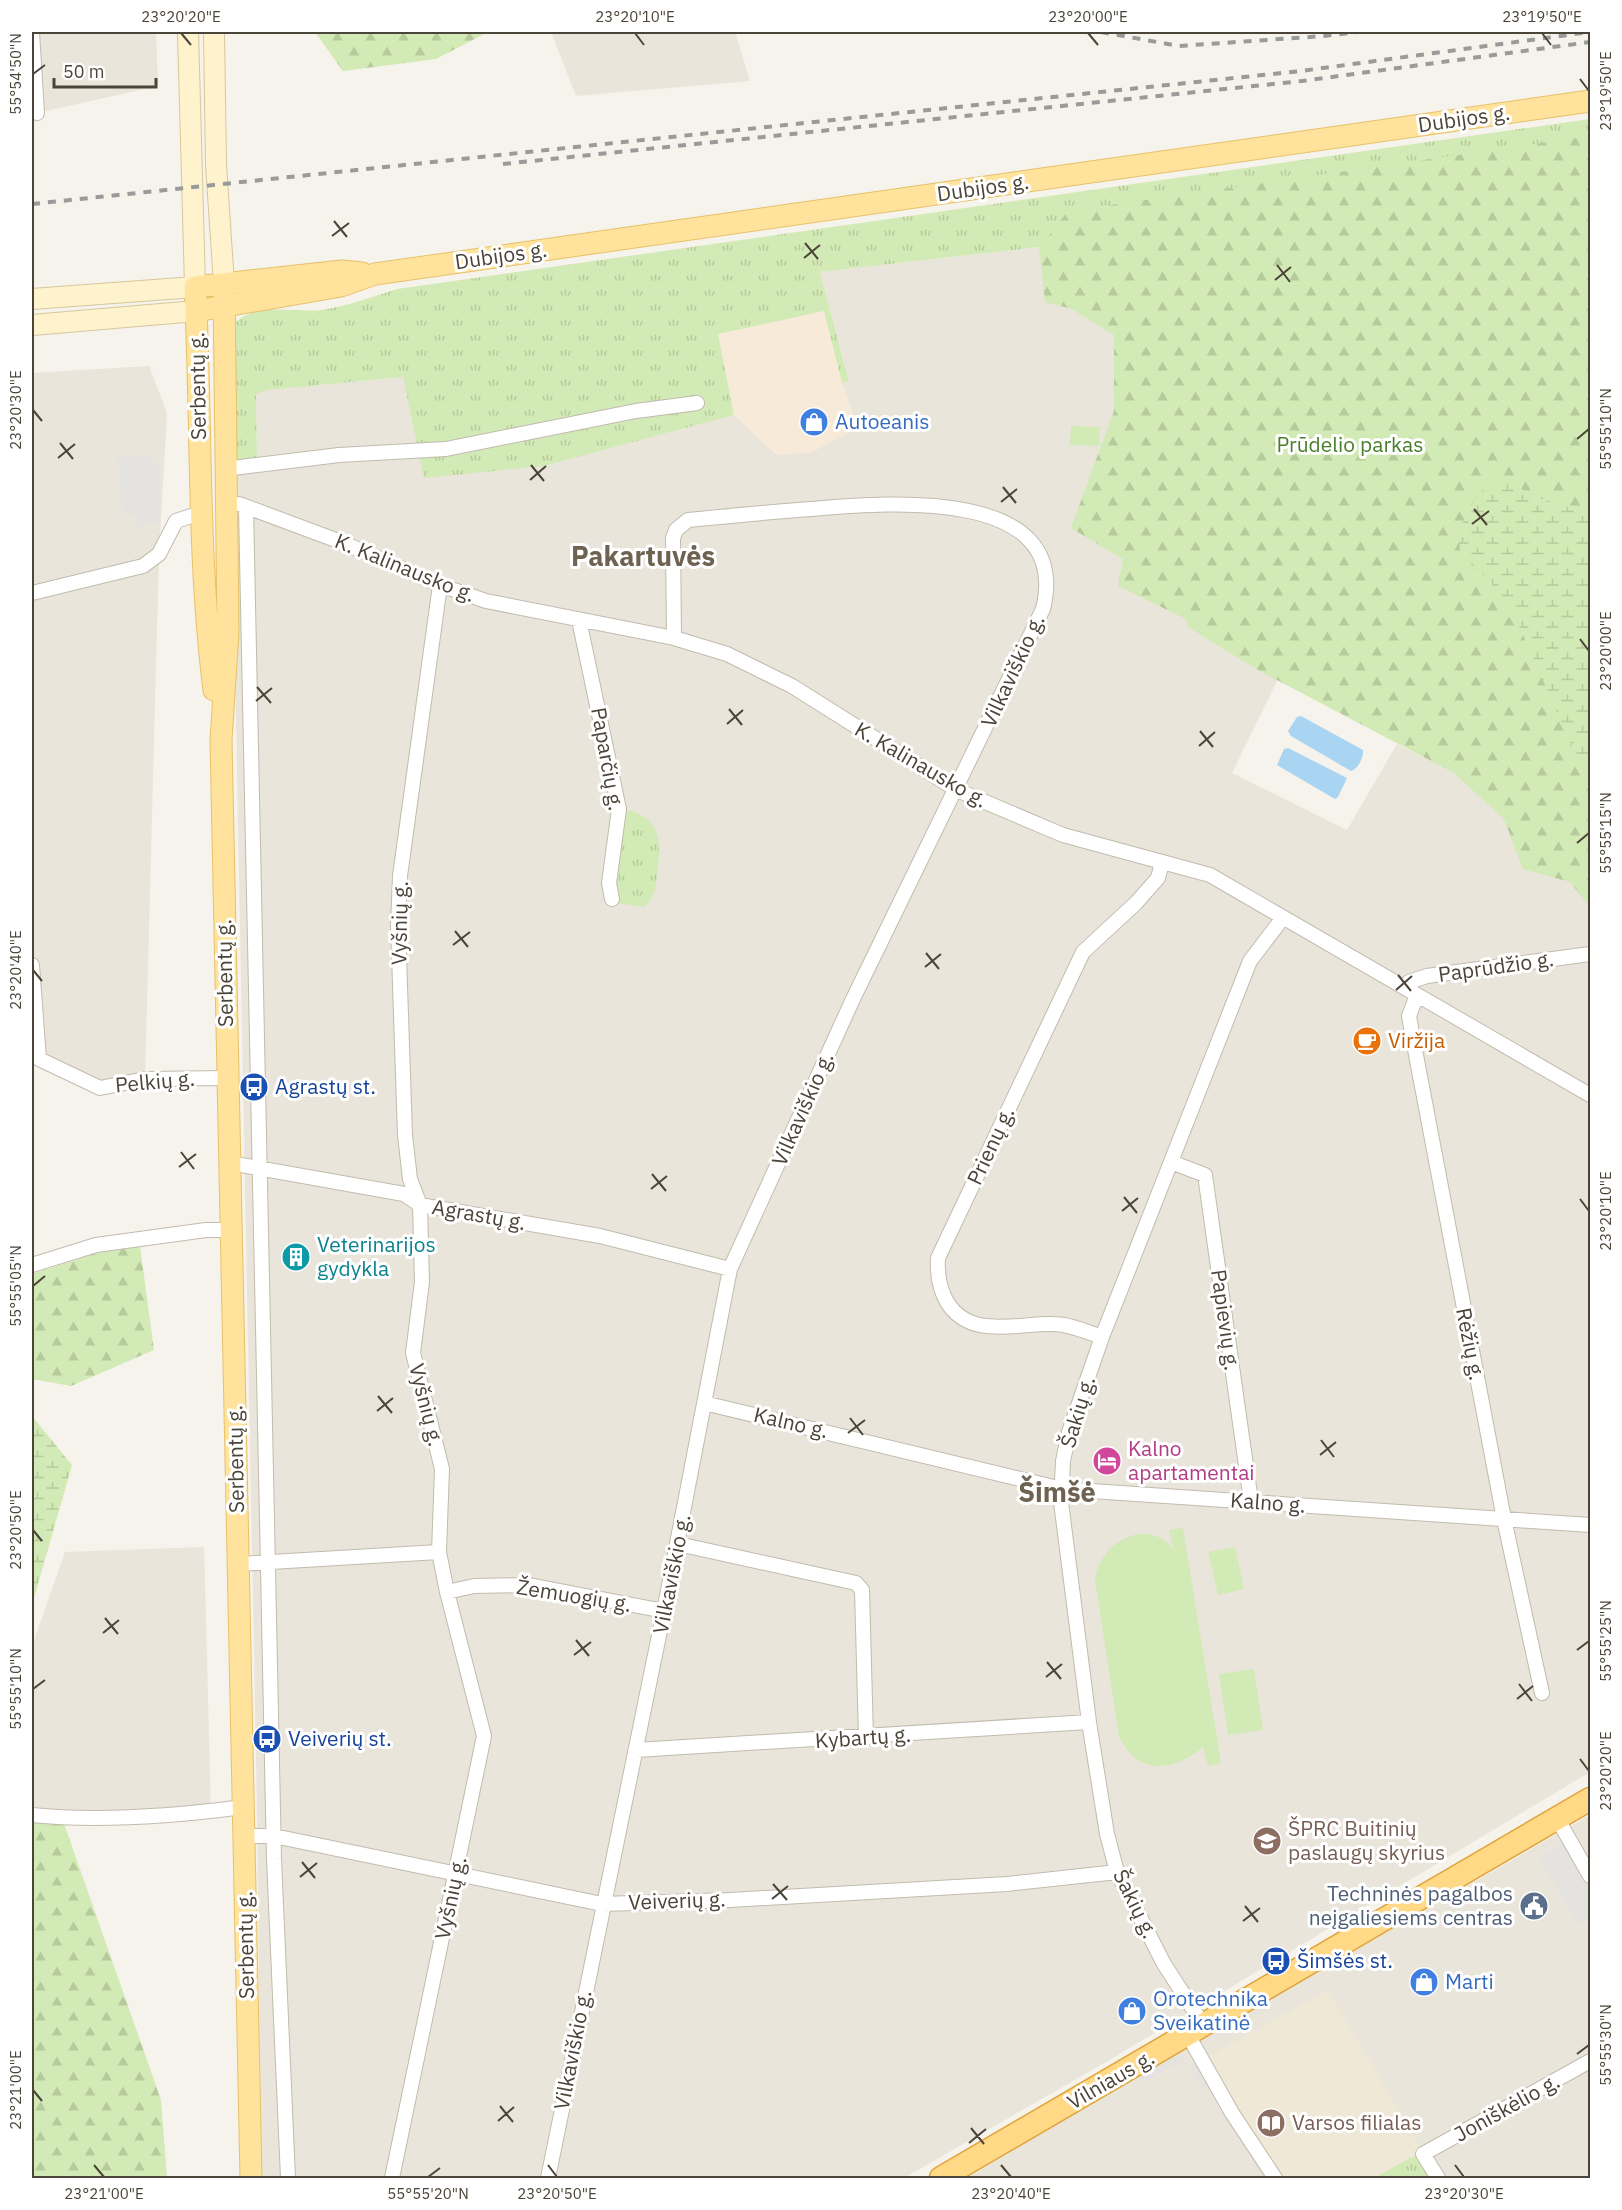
<svg xmlns="http://www.w3.org/2000/svg" width="1622" height="2210" viewBox="0 0 1622 2210" font-family="'IBM Plex Sans',sans-serif">
<style>
.residential{fill:#eae5da}
.commercial{fill:#f7ead8}
.education{fill:#efe8d6}
.grass{fill:url(#grass-tufts)}
.forest{fill:url(#forest-firs)}
.wetland{fill:url(#wetland-marsh)}
.garden{fill:#d2eab5}
.parking{fill:#e5e3e0}
.water{fill:#a9d4f2}
.lines{fill:none;stroke-linecap:round;stroke-linejoin:round}
.minor-casing{stroke:#c2bbae;stroke-width:16}
.secondary-casing{stroke:#d6c79b;stroke-width:22}
.primary-casing{stroke:#e6c16a;stroke-width:23}
.trunk-casing{stroke:#e0a43c;stroke-width:25}
.minor{stroke:#fff;stroke-width:14}
.secondary{stroke:#fff3cd;stroke-width:20}
.primary{stroke:#ffe39c;stroke-width:21}
.trunk{stroke:#ffd985;stroke-width:22}
.rail{stroke:#9a9a9a;stroke-width:4;stroke-dasharray:8 8;stroke-linecap:butt}
.ticks{fill:none;stroke:#4b4439;stroke-width:2}
.labels{text-anchor:middle;stroke-width:6;stroke-linejoin:round;paint-order:stroke}
.street-label{font-size:21px;fill:#4b4439;stroke:#fff}
.shop-label{font-size:21px;fill:#366cbe;stroke:#fff;text-anchor:start}
.park-label{font-size:21px;fill:#4a7f2a;stroke:#fff}
.food-label{font-size:21px;fill:#c56008;stroke:#fff;text-anchor:start}
.transit-label{font-size:21px;fill:#164399;stroke:#fff;text-anchor:start}
.culture-label{font-size:21px;fill:#0d838f;stroke:#fff;text-anchor:start}
.hotel-label{font-size:21px;fill:#b23c85;stroke:#fff;text-anchor:start}
.education-label{font-size:21px;fill:#785e54;stroke:#fff;text-anchor:start}
.service-label{font-size:21px;fill:#4e5e75;stroke:#fff;text-anchor:end}
.district-label{font-size:27px;font-weight:bold;fill:#6e6250;stroke:#fff}
.neatline{fill:none;stroke:#4b4439;stroke-width:2}
.ticks-label{font-size:15px;text-anchor:middle;fill:#4b4439}
</style>
<defs>
<pattern id="grass-tufts" width="24" height="20" patternUnits="userSpaceOnUse" patternTransform="scale(1.5)"><rect width="24" height="20" fill="#d2eab5"/><path d="M3 7l-1-3M5 7V3M7 7l1-3M15 17l-1-3M17 17v-4M19 17l1-3" fill="none" stroke="#b6ca9c"/></pattern>
<pattern id="forest-firs" width="22" height="20" patternUnits="userSpaceOnUse" patternTransform="scale(1.5)"><rect width="22" height="20" fill="#d2eab5"/><path d="M5 1l3.5 6h-7zM16 11l3.5 6h-7z" fill="#b6ca9c"/></pattern>
<pattern id="wetland-marsh" width="20" height="14" patternUnits="userSpaceOnUse" patternTransform="scale(1.5)"><rect width="20" height="14" fill="#d2eab5"/><path d="M1 5h8M5 5V1M11 12h8M15 12V8" fill="none" stroke="#b6ca9c"/></pattern>
</defs>
<rect width="100%" height="100%" fill="#f6f3ec"/>
<path class="residential" d="M 32,32 L 156,32 L 158,86 L 37,113 L 32,123 Z
M 551,32 L 735,32 L 750,81 L 576,96 Z
M 1040,247 L 1045,301 L 1072,309 L 1114,335 L 1114,411 L 1071,528 L 1123,559 L 1118,586 L 1186,619 L 1188,627 L 1258,670 L 1278,679 L 1232,773 L 1347,830 L 1397,744 L 1454,773 L 1504,819 L 1523,869 L 1570,882 L 1590,907 L 1590,1772 L 1106,2062 L 904,2178 L 261,2178 L 257,1810 L 231,461 L 257,458 L 256,394 L 268,390 L 403,377 L 544,466 L 734,415 L 777,455 L 858,428 L 842,383 L 849,380 L 820,272 Z
M 149,366 L 167,413 L 159,554 L 145,1079 L 100,1088 L 32,1054 L 32,373 Z
M 204,1547 L 211,1811 L 32,1815 L 32,1646 L 65,1552 Z
M 1590,1815 L 1590,2178 L 967,2178 L 1138,2076 Z"/>
<path class="commercial" d="M 824,311 L 842,383 L 858,428 L 812,452 L 777,455 L 734,415 L 718,334 Z"/>
<path class="education" d="M 1328,1990 L 1438,2178 L 1275,2178 L 1202,2060 Z"/>
<path class="grass" d="M 1590,119 L 1590,907 L 1570,882 L 1523,869 L 1504,819 L 1454,773 L 1258,670 L 1188,627 L 1186,619 L 1118,586 L 1123,559 L 1071,528 L 1114,411 L 1114,335 L 1072,309 L 1045,302 L 1039,247 L 820,272 L 849,381 L 842,383 L 824,311 L 718,334 L 734,415 L 544,466 L 424,478 L 403,377 L 268,390 L 256,394 L 257,458 L 231,461 L 233,325 C 254,301 293,313 321,310 C 347,306 373,297 397,289 Z
M 619,809 C 661,813 662,840 657,874 C 656,888 655,898 644,907 L 616,903 L 610,891 Z
M 1423,2154 L 1438,2178 L 1374,2178 L 1410,2158 Z"/>
<path class="forest" d="M 315,32 L 488,32 L 436,59 L 343,71 Z
M 1590,136 L 1590,514 L 1533,496 L 1510,482 L 1460,550 L 1509,603 L 1572,746 L 1590,777 L 1590,907 L 1570,882 L 1523,869 L 1504,819 L 1454,773 L 1258,670 L 1188,627 L 1186,619 L 1118,586 L 1123,559 L 1071,528 L 1114,411 L 1114,335 L 1072,309 L 1045,302 L 1040,247 L 1068,211 Z
M 140,1246 L 154,1350 L 71,1386 L 32,1379 L 32,1274 L 97,1253 Z
M 32,1815 L 62,1818 L 161,2100 L 167,2178 L 32,2178 Z"/>
<path class="wetland" d="M 1493,481 L 1510,482 L 1533,496 L 1590,514 L 1590,777 L 1572,746 L 1509,603 L 1460,550 L 1459,530 L 1476,496 Z
M 32,1416 L 72,1465 L 32,1605 Z"/>
<path class="garden" d="M 1071,426 L 1100,427 L 1099,446 L 1070,445 Z
M 1183,1528 L 1221,1763 L 1208,1766 L 1203,1747 C 1173,1772 1138,1776 1119,1737 L 1095,1580 C 1099,1544 1146,1515 1173,1549 L 1169,1530 Z
M 1235,1547 L 1244,1589 L 1218,1595 L 1208,1552 Z
M 1254,1669 L 1263,1730 L 1228,1735 L 1219,1674 Z"/>
<path class="parking" d="M 118,456 L 150,457 L 159,467 L 160,522 L 137,527 L 137,514 L 122,514 Z
M 1574,1836 L 1590,1865 L 1590,1918 L 1578,1925 L 1539,1857 Z
M 1181,2053 L 1185,2059 L 1143,2083 L 1139,2076 Z
M 1202,2060 L 1215,2082 L 1203,2089 L 1190,2067 Z"/>
<path class="water" d="M 1301,716 L 1363,750 C 1364,757 1358,769 1351,771 L 1291,736 L 1288,731 L 1297,717 Z
M 1288,748 L 1347,778 L 1338,797 L 1335,799 L 1277,765 L 1284,749 Z"/>
<g class="lines">
<g class="minor-casing">
<path id="minor" d="M 32,32 L 37,113
M 224,469 L 339,455 L 446,449 L 636,411 L 697,403
M 239,504 L 341,542 L 440,585 L 486,601 L 674,638 L 727,654 L 792,686 L 957,790 L 1063,835 L 1210,875 L 1590,1095
M 246,507 L 274,1859 L 288,2178
M 32,593 L 143,566 L 159,554 L 176,521 L 200,513
M 579,620 L 619,809 L 609,883 L 612,899
M 32,965 L 39,1059 L 100,1088 L 145,1079 L 227,1078
M 1405,988 L 1409,982 L 1427,976 L 1590,954
M 1417,995 L 1409,1016 L 1416,1055 L 1504,1519 L 1542,1693
M 1171,1162 L 1205,1175 L 1251,1501
M 230,1163 L 404,1194 L 420,1205 L 600,1236 L 730,1269
M 32,1265 L 96,1245 L 206,1230 L 231,1230
M 1102,1337 C 1087,1332 1069,1324 1053,1324 C 1018,1323 970,1340 947,1302 C 939,1288 937,1274 938,1258 L 1083,952 L 1136,903 L 1158,878 L 1162,863
M 704,1403 L 1062,1489 L 1590,1525
M 678,1544 L 856,1583 L 862,1590 L 866,1738
M 238,1564 L 439,1552
M 447,1592 L 474,1586 L 529,1585 L 664,1611
M 636,1750 L 1089,1722
M 32,1815 C 101,1822 175,1816 243,1807
M 1557,1818 L 1590,1876
M 244,1836 L 274,1836 L 602,1904 L 730,1900 L 1007,1884 L 1117,1872
M 1204,2026 L 1164,1964 L 1117,1872 L 1107,1834 L 1089,1722 L 1061,1502 L 1063,1461 L 1069,1432 L 1102,1337 L 1250,961 L 1282,919
M 1188,2035 L 1232,2113 L 1275,2178
M 392,2178 L 484,1736 L 447,1592 L 439,1552 L 442,1469 L 413,1353 L 422,1282 L 420,1205 L 410,1179 L 405,1135 L 398,925 L 400,876 L 440,585
M 548,2178 L 664,1611 L 730,1269 L 853,999 L 1043,609 C 1073,485 883,503 811,509 C 770,512 729,516 688,520 L 676,530 L 673,538 L 674,638
M 1438,2178 L 1423,2154 L 1590,2061"/>
</g>
<g class="secondary-casing">
<path id="secondary" d="M 214,32 L 216,165 L 224,284
M 32,299 L 195,287 L 188,32
M 32,325 L 196,311"/>
</g>
<g class="primary-casing">
<path id="primary" d="M 224,284 L 228,633 L 221,740 L 251,2178
M 196,311 L 341,286 L 375,274 L 1590,101
M 214,690 C 197,555 202,421 195,287 L 342,271 L 362,273"/>
</g>
<g class="trunk-casing">
<path id="trunk" d="M 941,2178 L 1590,1799"/>
</g>
<use href="#minor" class="minor"/>
<use href="#secondary" class="secondary"/>
<use href="#primary" class="primary"/>
<use href="#trunk" class="trunk"/>
<path class="rail" d="M 1101,32 L 1179,46 L 1324,36 L 1358,32
M 503,164 L 1302,81 L 1590,42
M 32,204 L 1301,71 L 1590,32"/>
</g>
<path class="ticks" d="M 181,33 L 191,45M 635,33 L 644,45M 1088,33 L 1098,45M 1542,33 L 1551,45M 33,74 L 45,65M 1580,79 L 1589,91M 334,221 L 347,237M 332,236 L 349,223M 805,243 L 818,259M 804,258 L 820,245M 1277,265 L 1290,282M 1275,280 L 1291,267M 33,410 L 42,421M 1577,439 L 1589,429M 60,443 L 73,459M 58,458 L 75,444M 531,465 L 544,481M 530,480 L 546,466M 1003,487 L 1016,503M 1001,502 L 1017,489M 1474,509 L 1487,525M 1472,524 L 1489,511M 1580,639 L 1589,651M 257,687 L 271,703M 256,701 L 272,688M 729,709 L 742,725M 727,724 L 743,710M 1200,731 L 1213,747M 1199,746 L 1215,732M 1577,843 L 1589,833M 455,931 L 468,947M 453,945 L 470,932M 926,953 L 939,969M 925,967 L 941,954M 33,970 L 42,981M 1398,975 L 1411,991M 1396,990 L 1412,976M 181,1152 L 194,1169M 179,1167 L 196,1154M 652,1174 L 666,1191M 651,1189 L 667,1176M 1124,1197 L 1137,1213M 1580,1199 L 1589,1211M 1122,1211 L 1138,1198M 33,1286 L 45,1276M 378,1396 L 392,1413M 377,1411 L 393,1398M 850,1418 L 863,1435M 848,1433 L 865,1420M 1321,1440 L 1334,1457M 1320,1455 L 1336,1442M 33,1530 L 42,1541M 105,1618 L 118,1634M 103,1633 L 119,1620M 576,1640 L 589,1656M 1577,1650 L 1589,1641M 574,1655 L 591,1642M 1047,1662 L 1061,1679M 1046,1677 L 1062,1664M 1519,1684 L 1532,1701M 33,1689 L 45,1680M 1517,1699 L 1533,1686M 1580,1759 L 1589,1771M 302,1862 L 315,1878M 300,1877 L 317,1863M 773,1884 L 787,1900M 772,1899 L 788,1886M 1245,1906 L 1258,1922M 1243,1921 L 1260,1908M 1577,2054 L 1589,2045M 33,2090 L 42,2101M 500,2106 L 513,2122M 498,2121 L 514,2107M 971,2128 L 984,2144M 969,2143 L 986,2129M 94,2165 L 104,2177M 548,2165 L 557,2177M 1001,2165 L 1011,2177M 1455,2165 L 1464,2177M 428,2177 L 440,2168"/>
<defs>
<g id="shop-disc" transform="scale(1.5)"><circle r="9.5" fill="#3f7fe0" stroke="#fff"/><path d="M-5-2.5h2.3a2.7 3.5 0 0 1 5.4 0H5L5.5 6h-11ZM-1.5-2.5h3a1.5 2.3 0 0 0-3 0Z" fill="#fff"/></g>
<g id="cafe-disc" transform="scale(1.5)"><circle r="9.5" fill="#e8710a" stroke="#fff"/><path d="M-5.5-4.5H6V0H3Q3 3.5 0 3.5H-2.5Q-5.5 3.5-5.5 0ZM3-3.2v2h1.7v-2ZM-6 4.5H4V6H-6Z" fill="#fff"/></g>
<g id="bus-disc" transform="scale(1.5)"><circle r="9.5" fill="#1a4fb4" stroke="#fff"/><path d="M-5-6H5V4H4V6H2V4H-2V6H-4V4H-5ZM-3.5-4V0h7V-4ZM-3.5 1.2v1.5H-2V1.2ZM2 1.2v1.5H3.5V1.2Z" fill="#fff"/></g>
<g id="building-disc" transform="scale(1.5)"><circle r="9.5" fill="#0f9aa8" stroke="#fff"/><path d="M-4-6H4V6H1V3H-1V6H-4ZM-2.5-4.3h1.7v1.8h-1.7ZM.8-4.3h1.7v1.8H.8ZM-2.5-1h1.7V.8h-1.7ZM.8-1h1.7V.8H.8Z" fill="#fff"/></g>
<g id="hotel-disc" transform="scale(1.5)"><circle r="9.5" fill="#d1479c" stroke="#fff"/><path d="M-6-4.5h1.5V1H6V5H4.5V3h-9V5H-6ZM-4 0a1.8 1.8 0 1 1 3.6 0ZM.5 0V-2.5h3Q6-2.5 6 0Z" fill="#fff"/></g>
<g id="school-disc" transform="scale(1.5)"><circle r="9.5" fill="#8d6e63" stroke="#fff"/><path d="M0-5L7-2L0 1L-7-2ZM-4 1L0 2.5L4 1V4Q0 6-4 4Z" fill="#fff"/></g>
<g id="civic-disc" transform="scale(1.5)"><circle r="9.5" fill="#5c6f8a" stroke="#fff"/><path d="M-.6-6.5H3V-4.5H.6V-3L4-1V1h2V6H-6V1h2V-1L-.6-3ZM-1.2 2.5V6h2.4V2.5Z" fill="#fff"/></g>
<g id="library-disc" transform="scale(1.5)"><circle r="9.5" fill="#8d6e63" stroke="#fff"/><path d="M-6-4Q-3-5.5-.7-3.5V5Q-3 3-6 4ZM6-4Q3-5.5 .7-3.5V5Q3 3 6 4Z" fill="#fff"/></g>
</defs>
<g fill-rule="evenodd">
<use href="#shop-disc" x="814" y="422"/>
<use href="#cafe-disc" x="1367" y="1041"/>
<use href="#bus-disc" x="254" y="1087"/>
<use href="#building-disc" x="296" y="1257"/>
<use href="#hotel-disc" x="1107" y="1461"/>
<use href="#bus-disc" x="267" y="1739"/>
<use href="#school-disc" x="1267" y="1841"/>
<use href="#civic-disc" x="1534" y="1906"/>
<use href="#bus-disc" x="1276" y="1961"/>
<use href="#shop-disc" x="1424" y="1982"/>
<use href="#shop-disc" x="1132" y="2011"/>
<use href="#library-disc" x="1271" y="2123"/>
</g>
<g class="labels">
<g class="street-label">
<text transform="translate(1464 119) rotate(-8)" y="7">Dubijos g.</text>
<text transform="translate(983 188) rotate(-8)" y="7">Dubijos g.</text>
<text transform="translate(501 256) rotate(-8)" y="7">Dubijos g.</text>
<text transform="translate(198 386) rotate(-91)" y="7">Serbentų g.</text>
<text transform="translate(405 568) rotate(22)" y="7">K. Kalinausko g.</text>
<text transform="translate(1013 671) rotate(-65)" y="7">Vilkaviškio g.</text>
<text transform="translate(607 759) rotate(80)" y="7">Paparčių g.</text>
<text transform="translate(921 765) rotate(30)" y="7">K. Kalinausko g.</text>
<text transform="translate(400 923) rotate(-89)" y="7">Vyšnių g.</text>
<text transform="translate(1496 967) rotate(-8)" y="7">Paprūdžio g.</text>
<text transform="translate(225 973) rotate(-91)" y="7">Serbentų g.</text>
<text transform="translate(155 1082) rotate(-5)" y="7">Pelkių g.</text>
<text transform="translate(803 1109) rotate(-66)" y="7">Vilkaviškio g.</text>
<text transform="translate(991 1146) rotate(-65)" y="7">Prienų g.</text>
<text transform="translate(479 1215) rotate(10)" y="7">Agrastų g.</text>
<text transform="translate(1225 1320) rotate(82)" y="7">Papievių g.</text>
<text transform="translate(1470 1344) rotate(79)" y="7">Rėžių g.</text>
<text transform="translate(426 1405) rotate(76)" y="7">Vyšnių g.</text>
<text transform="translate(1078 1412) rotate(-73)" y="7">Šakių g.</text>
<text transform="translate(791 1423) rotate(13)" y="7">Kalno g.</text>
<text transform="translate(236 1459) rotate(-91)" y="7">Serbentų g.</text>
<text transform="translate(1268 1503) rotate(4)" y="7">Kalno g.</text>
<text transform="translate(672 1574) rotate(-79)" y="7">Vilkaviškio g.</text>
<text transform="translate(574 1596) rotate(9)" y="7">Žemuogių g.</text>
<text transform="translate(863 1738) rotate(-4)" y="7">Kybartų g.</text>
<text transform="translate(451 1898) rotate(-78)" y="7">Vyšnių g.</text>
<text transform="translate(677 1901) rotate(-2)" y="7">Veiverių g.</text>
<text transform="translate(1135 1904) rotate(64)" y="7">Šakių g.</text>
<text transform="translate(246 1945) rotate(-91)" y="7">Serbentų g.</text>
<text transform="translate(573 2050) rotate(-79)" y="7">Vilkaviškio g.</text>
<text transform="translate(1111 2080) rotate(-30)" y="7">Vilniaus g.</text>
<text transform="translate(1507 2108) rotate(-29)" y="7">Joniškėlio g.</text>
</g>
<g class="shop-label">
<text x="835" y="429">Autoeanis</text>
<text x="1445" y="1989">Marti</text>
<text x="1153" y="2006">Orotechnika<tspan x="1153" dy="24">Sveikatinė</tspan></text>
</g>
<g class="park-label">
<text x="1350" y="452">Prūdelio parkas</text>
</g>
<g class="food-label">
<text x="1388" y="1048">Viržija</text>
</g>
<g class="transit-label">
<text x="275" y="1094">Agrastų st.</text>
<text x="288" y="1746">Veiverių st.</text>
<text x="1297" y="1968">Šimšės st.</text>
</g>
<g class="culture-label">
<text x="317" y="1252">Veterinarijos<tspan x="317" dy="24">gydykla</tspan></text>
</g>
<g class="hotel-label">
<text x="1128" y="1456">Kalno<tspan x="1128" dy="24">apartamentai</tspan></text>
</g>
<g class="education-label">
<text x="1288" y="1836">ŠPRC Buitinių<tspan x="1288" dy="24">paslaugų skyrius</tspan></text>
<text x="1292" y="2130">Varsos filialas</text>
</g>
<g class="service-label">
<text x="1513" y="1901">Techninės pagalbos<tspan x="1513" dy="24">neįgaliesiems centras</tspan></text>
</g>
<g class="district-label">
<text x="643" y="566">Pakartuvės</text>
<text x="1057" y="1502">Šimšė</text>
</g>
</g>
<rect width="1622" height="2210" fill="none" stroke="#ffffff" stroke-width="66"/>
<path d="M54 78v9h102v-9" fill="none" stroke="#4b4439" stroke-width="3"/>
<text x="63" y="78" font-size="18" fill="#4b4439" stroke="#ffffff" stroke-width="4.5" paint-order="stroke">50 m</text>
<rect x="33" y="33" width="1556" height="2144" class="neatline"/>
<g class="ticks-label">
<text x="181" y="22">23°20'20"E</text>
<text x="635" y="22">23°20'10"E</text>
<text x="1088" y="22">23°20'00"E</text>
<text x="1542" y="22">23°19'50"E</text>
<text transform="translate(16 74) rotate(-90)" y="5">55°54'50"N</text>
<text transform="translate(1606 91) rotate(-90)" y="5">23°19'50"E</text>
<text transform="translate(16 410) rotate(-90)" y="5">23°20'30"E</text>
<text transform="translate(1606 429) rotate(-90)" y="5">55°55'10"N</text>
<text transform="translate(1606 651) rotate(-90)" y="5">23°20'00"E</text>
<text transform="translate(1606 833) rotate(-90)" y="5">55°55'15"N</text>
<text transform="translate(16 970) rotate(-90)" y="5">23°20'40"E</text>
<text transform="translate(1606 1211) rotate(-90)" y="5">23°20'10"E</text>
<text transform="translate(16 1286) rotate(-90)" y="5">55°55'05"N</text>
<text transform="translate(16 1530) rotate(-90)" y="5">23°20'50"E</text>
<text transform="translate(1606 1641) rotate(-90)" y="5">55°55'25"N</text>
<text transform="translate(16 1689) rotate(-90)" y="5">55°55'10"N</text>
<text transform="translate(1606 1771) rotate(-90)" y="5">23°20'20"E</text>
<text transform="translate(1606 2045) rotate(-90)" y="5">55°55'30"N</text>
<text transform="translate(16 2090) rotate(-90)" y="5">23°21'00"E</text>
<text x="104" y="2199">23°21'00"E</text>
<text x="428" y="2199">55°55'20"N</text>
<text x="557" y="2199">23°20'50"E</text>
<text x="1011" y="2199">23°20'40"E</text>
<text x="1464" y="2199">23°20'30"E</text>
</g>
</svg>
